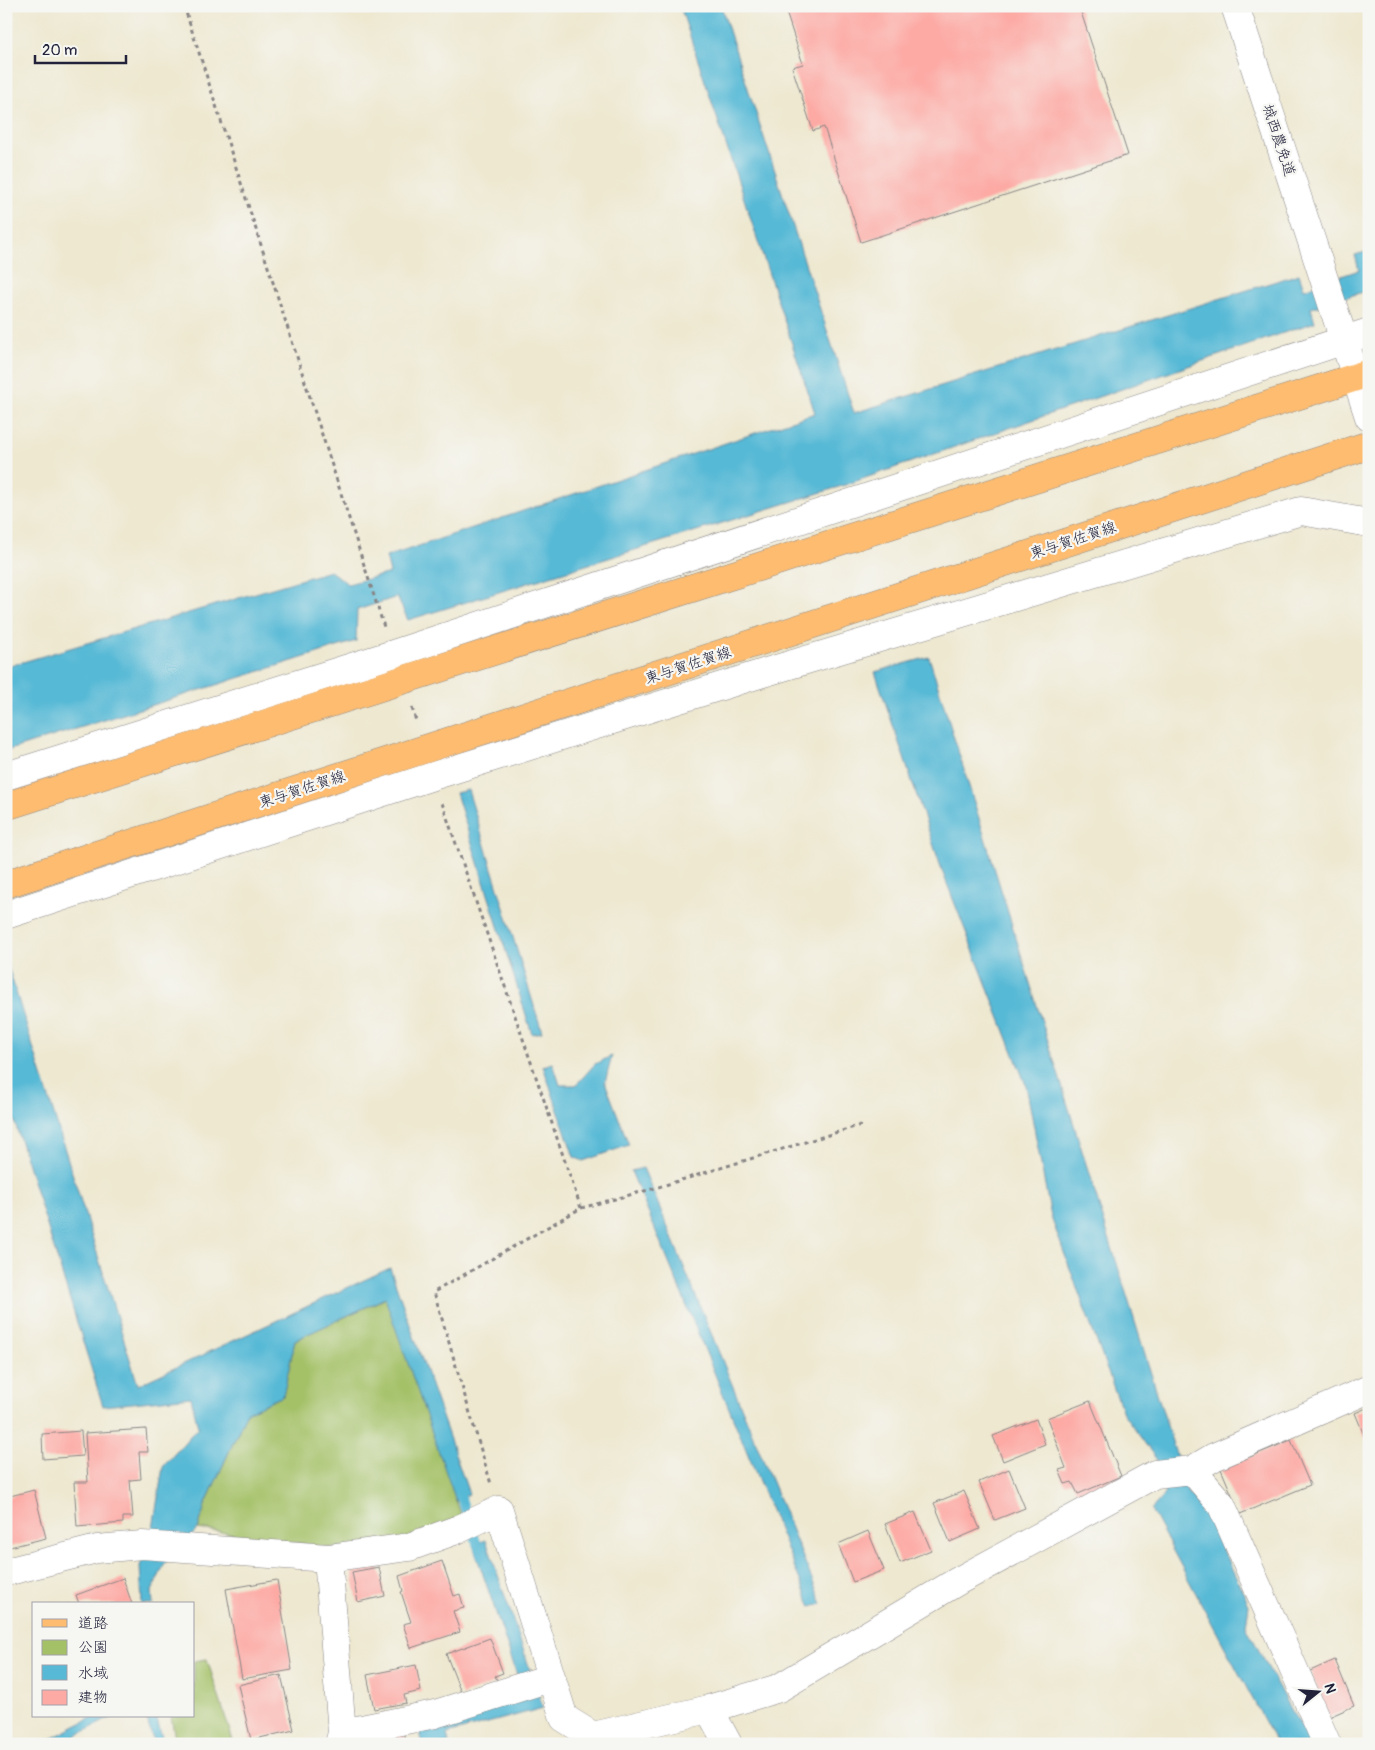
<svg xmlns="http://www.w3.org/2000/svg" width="1375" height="1750" viewBox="0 0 1375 1750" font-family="Pangolin,'Klee One',sans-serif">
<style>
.green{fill:#a4c168;stroke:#637252}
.water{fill:#57b9d6;stroke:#3c6e88}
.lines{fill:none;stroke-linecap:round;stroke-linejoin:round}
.stream{stroke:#57b9d6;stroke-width:9}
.building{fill:#fdaaa5}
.minor-casing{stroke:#888586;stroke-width:29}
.major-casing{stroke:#888586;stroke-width:29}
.path{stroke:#888586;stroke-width:3;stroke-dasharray:4 4;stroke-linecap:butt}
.minor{stroke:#fff;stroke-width:28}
.major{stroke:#fdbc6f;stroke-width:28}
.labels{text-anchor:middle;stroke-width:4.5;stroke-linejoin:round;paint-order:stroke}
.street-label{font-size:15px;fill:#22223b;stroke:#f6f6f2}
</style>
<rect width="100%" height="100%" fill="#f6f6f2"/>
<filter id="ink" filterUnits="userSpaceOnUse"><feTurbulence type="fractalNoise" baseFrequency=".02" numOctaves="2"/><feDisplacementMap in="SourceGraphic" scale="10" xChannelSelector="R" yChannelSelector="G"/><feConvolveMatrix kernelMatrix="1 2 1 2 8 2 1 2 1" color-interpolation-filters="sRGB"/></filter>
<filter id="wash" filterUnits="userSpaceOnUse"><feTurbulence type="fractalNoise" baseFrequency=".0096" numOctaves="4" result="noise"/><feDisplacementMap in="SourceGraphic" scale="20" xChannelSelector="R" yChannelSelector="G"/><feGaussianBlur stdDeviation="1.12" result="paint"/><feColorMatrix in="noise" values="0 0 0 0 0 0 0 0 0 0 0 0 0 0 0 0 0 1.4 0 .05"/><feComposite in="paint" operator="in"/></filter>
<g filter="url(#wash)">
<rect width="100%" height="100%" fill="#eee8d0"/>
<path class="green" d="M 386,1298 L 462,1517 L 408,1539 L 333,1548 L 198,1529 L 205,1505 L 247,1412 L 283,1396 L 295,1340 Z
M 207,1659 L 234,1744 L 176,1744 L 171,1716 L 194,1716 L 194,1661 Z"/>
<path class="water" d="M 680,6 L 721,6 L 854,413 L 1299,274 L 1304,289 L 1359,270 L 1355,255 L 1369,251 L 1369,298 L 1366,291 L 1311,308 L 1315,322 L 842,486 L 408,620 L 397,597 L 357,610 L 356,641 L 6,751 L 6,667 L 330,571 L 348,584 L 390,573 L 386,557 L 815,413 Z
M 929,657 L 1188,1493 L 1202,1505 L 1249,1605 L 1246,1626 L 1291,1711 L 1307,1734 L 1311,1744 L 1277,1744 L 1151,1510 L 1165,1494 L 1157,1460 L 1123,1413 L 1051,1217 L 1026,1085 L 944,876 L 875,672 Z
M 468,790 L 542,1032 L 532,1034 L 456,793 Z
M 6,960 L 138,1385 L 390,1268 L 469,1494 L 456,1501 L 385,1298 L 295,1340 L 283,1396 L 247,1412 L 205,1505 L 198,1529 L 165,1563 L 152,1591 L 153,1604 L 142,1604 L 140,1566 L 153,1528 L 163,1467 L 198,1427 L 191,1397 L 103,1406 L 6,1094 Z
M 612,1056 L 605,1082 L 629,1145 L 583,1161 L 574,1157 L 543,1066 L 553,1063 L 560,1085 L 576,1085 L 595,1064 Z
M 643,1168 L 652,1189 L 822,1604 L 811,1607 L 631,1171 Z
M 486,1540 L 543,1708 L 447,1734 L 449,1744 L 423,1744 L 418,1724 L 524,1695 L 473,1545 Z
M 95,1716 L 114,1716 L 60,1744 L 41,1744 Z
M 146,1716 L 156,1716 L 164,1744 L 154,1744 Z"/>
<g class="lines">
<path class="stream" d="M 458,1489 L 481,1555"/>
</g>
<g id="blocks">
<path class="building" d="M 784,6 L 1079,6 L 1128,155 L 861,242 L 824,127 L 813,131 L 792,67 L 803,64 Z
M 1090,1401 L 1121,1476 L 1078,1494 L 1072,1482 L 1065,1484 L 1059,1470 L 1066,1468 L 1047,1418 Z
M 1369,1407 L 1369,1447 L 1355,1413 Z
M 1036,1419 L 1045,1444 L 1003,1461 L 993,1436 Z
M 146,1429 L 148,1452 L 139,1452 L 141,1479 L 130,1480 L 133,1517 L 123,1517 L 123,1523 L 77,1527 L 74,1482 L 88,1482 L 85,1433 Z
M 81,1431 L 83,1456 L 43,1459 L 42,1434 Z
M 1291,1440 L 1310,1485 L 1240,1514 L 1221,1469 Z
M 1009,1469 L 1025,1508 L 995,1520 L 979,1482 Z
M 34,1490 L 46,1538 L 6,1548 L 6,1497 Z
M 964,1491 L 980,1529 L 950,1542 L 934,1503 Z
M 915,1512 L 931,1550 L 900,1563 L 885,1524 Z
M 868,1531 L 884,1570 L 853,1582 L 838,1544 Z
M 442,1561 L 454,1596 L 460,1594 L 464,1608 L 453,1611 L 460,1632 L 411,1648 L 403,1624 L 411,1622 L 401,1592 L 403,1591 L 399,1576 Z
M 379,1567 L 385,1596 L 358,1602 L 352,1572 Z
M 123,1578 L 132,1604 L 79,1604 L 76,1595 Z
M 277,1580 L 292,1670 L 242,1679 L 226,1589 Z
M 490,1638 L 503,1673 L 495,1676 L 498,1682 L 462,1695 L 446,1654 Z
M 1335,1660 L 1354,1706 L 1329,1717 L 1310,1671 Z
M 416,1665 L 421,1691 L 404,1695 L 406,1703 L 374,1709 L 367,1675 Z
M 281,1675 L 294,1730 L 251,1740 L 238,1685 Z
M 403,1731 L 406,1744 L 357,1744 Z"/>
</g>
</g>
<g filter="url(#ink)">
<use href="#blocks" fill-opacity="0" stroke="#888586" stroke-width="1"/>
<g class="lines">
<g class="minor-casing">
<path id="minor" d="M 1235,6 L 1369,417
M 6,776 L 393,654 L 1369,332
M 6,915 L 433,776 L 760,674 L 1301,511 L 1369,523
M 1192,1470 L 1221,1504 L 1327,1744
M 328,1558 L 342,1733 L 339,1744
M 6,1572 L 97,1549 L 142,1545 L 328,1558 L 409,1547 L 459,1529 L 499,1510 L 564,1718 L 593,1736 L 709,1709 L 728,1744
M 709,1709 L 779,1688 L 958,1581 L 1155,1474 L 1192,1470 L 1214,1457 L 1369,1389
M 342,1733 L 435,1714 L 550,1678"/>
</g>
<g class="major-casing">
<path id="major" d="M 6,806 L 1369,373
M 6,884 L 1369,445"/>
</g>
<path class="path" d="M 184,6 L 384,627
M 412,708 L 416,721
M 442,803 L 581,1208 L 434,1292 L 491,1484
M 581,1208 L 652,1189 L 864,1124"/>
<use href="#minor" class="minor"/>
<use href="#major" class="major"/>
</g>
</g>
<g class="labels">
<g class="street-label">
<text transform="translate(1279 140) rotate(72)" y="5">城西農免道</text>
<text transform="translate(1073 540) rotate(-18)" y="5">東与賀佐賀線</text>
<text transform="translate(688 665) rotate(-18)" y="5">東与賀佐賀線</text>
<text transform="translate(302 789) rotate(-18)" y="5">東与賀佐賀線</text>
</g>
</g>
<rect width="1375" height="1750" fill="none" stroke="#f6f6f2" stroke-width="25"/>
<rect x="32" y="1602" width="162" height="115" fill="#f6f6f2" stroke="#a1a1a9"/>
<rect x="42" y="1619" width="25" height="8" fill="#fdbc6f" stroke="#a1a1a9"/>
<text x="78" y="1628" font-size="15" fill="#22223b">道路</text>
<rect x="42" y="1640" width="25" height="15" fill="#a4c168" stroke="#a1a1a9"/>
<text x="78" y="1652" font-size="15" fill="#22223b">公園</text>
<rect x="42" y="1665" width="25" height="15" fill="#57b9d6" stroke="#a1a1a9"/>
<text x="78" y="1678" font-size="15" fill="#22223b">水域</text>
<rect x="42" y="1690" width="25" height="15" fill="#fdaaa5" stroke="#a1a1a9"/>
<text x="78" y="1702" font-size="15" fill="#22223b">建物</text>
<g transform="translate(1318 1692) rotate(73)" stroke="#f6f6f2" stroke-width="4" paint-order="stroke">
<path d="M0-4L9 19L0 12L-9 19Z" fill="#22223b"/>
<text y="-8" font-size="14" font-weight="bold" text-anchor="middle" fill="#22223b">N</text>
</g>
<path d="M35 55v8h91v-8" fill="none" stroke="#22223b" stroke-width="2.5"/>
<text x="42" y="55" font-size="15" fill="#22223b" stroke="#f6f6f2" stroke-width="4" paint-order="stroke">20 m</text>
</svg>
